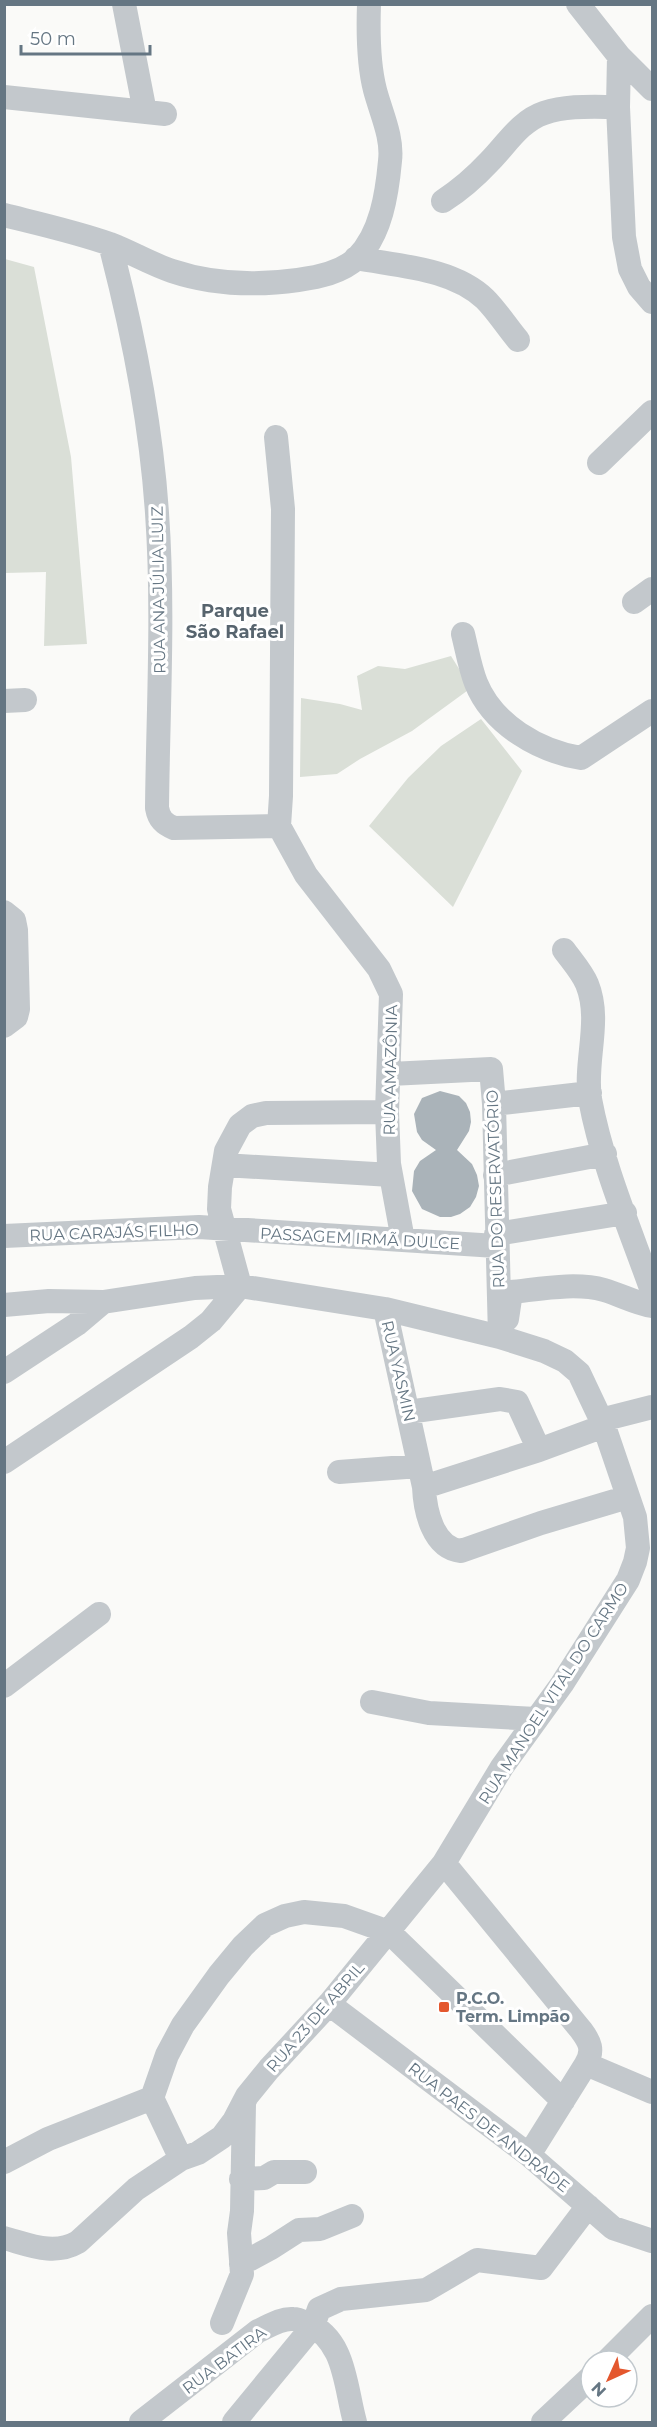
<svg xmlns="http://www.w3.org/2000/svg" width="657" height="2427" viewBox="0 0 657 2427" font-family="Montserrat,sans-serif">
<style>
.green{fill:#dadfd7}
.building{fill:#aab3b9}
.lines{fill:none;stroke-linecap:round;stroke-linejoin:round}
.minor{stroke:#c3c8cc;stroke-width:24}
.poi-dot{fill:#e4572e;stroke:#fff;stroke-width:2}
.labels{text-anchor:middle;stroke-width:6;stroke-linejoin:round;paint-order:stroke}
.street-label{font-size:16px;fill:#657683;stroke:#fff}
.poi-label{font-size:16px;font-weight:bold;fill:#657683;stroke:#fff;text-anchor:start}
.neighbourhood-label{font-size:18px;font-weight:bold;fill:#57646e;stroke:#fff}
</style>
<rect width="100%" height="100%" fill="#fafaf8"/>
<path class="green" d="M 5,259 L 34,267 L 71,457 L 87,644 L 44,646 L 46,572 L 5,573 Z
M 451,656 L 471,688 L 412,731 L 360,759 L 337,774 L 300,777 L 301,698 L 340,704 L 362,710 L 357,676 L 378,666 L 405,669 Z
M 481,719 L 522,771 L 453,907 L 369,826 L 408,778 L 441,746 Z"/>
<path class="building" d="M 440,1091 L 459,1096 L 466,1103 L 470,1112 L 471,1122 L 469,1131 L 457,1150 L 472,1164 L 477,1175 L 479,1186 L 476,1197 L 470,1207 L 460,1214 L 451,1217 L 440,1217 L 422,1209 L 412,1191 L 414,1171 L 420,1161 L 436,1150 L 422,1140 L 417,1132 L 414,1114 L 422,1098 Z"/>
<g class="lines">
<path class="minor" d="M 124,4 L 145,112
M 578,4 L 619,56 L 652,89
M 619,56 L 618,107 L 624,237 L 630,269 L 639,287 L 652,302
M 4,97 L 165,114
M 443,201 C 460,190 475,177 489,162 C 506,145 520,121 544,113 C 568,105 593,107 618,107
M 4,215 C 40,224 76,232 110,244 C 131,252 151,264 172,271 C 214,285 255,286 298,280 C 318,277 341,273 357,258 C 381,234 387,194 390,161 C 393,137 381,113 375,90 C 368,63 368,33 369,4
M 110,244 C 133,332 151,422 157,513 C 164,611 158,710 157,808 C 159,819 164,824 174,828 L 279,826
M 356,258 C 398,266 453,268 485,299 C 497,311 507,327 518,340
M 276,437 L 283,509 L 281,796 L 279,826
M 599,463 L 652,412
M 634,602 L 652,589
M 463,634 C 467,650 470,668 476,683 C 493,725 539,751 581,758 L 652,711
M 4,701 L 25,700
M 279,826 L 306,875 L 379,969 L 391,994 L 387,1112 L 389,1164 L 403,1240
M 4,912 L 14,920 L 16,930 L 18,1009 L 16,1017 L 4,1026
M 564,950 C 572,961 582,972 587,984 C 602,1021 584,1061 590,1099 C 602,1164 630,1229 652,1291
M 390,1074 L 491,1069 L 494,1104 L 500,1337
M 494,1104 L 590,1093
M 224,1165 L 391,1175
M 495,1175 L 605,1154
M 496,1234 L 625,1213
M 4,1236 L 199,1227 L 496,1246
M 4,1305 L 49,1301 L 103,1302 L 195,1288 L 240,1286 L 385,1309 L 500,1337 L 544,1351 L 565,1361 L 579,1373 L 604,1426 L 635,1517 L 638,1548 L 635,1562 L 628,1580 L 562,1684 L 502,1767 L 444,1863 L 329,2004 L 269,2069 L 247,2096 L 234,2121 L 222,2137 L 198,2153 L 181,2159 L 136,2189 L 78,2242 C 54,2256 30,2245 4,2238
M 385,1309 L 424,1487 C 425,1511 433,1548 461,1551 L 541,1523 L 628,1497
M 507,1319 L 511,1292 C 540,1289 576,1282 604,1290 C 621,1295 635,1303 652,1306
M 4,1372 L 77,1324 L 103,1302
M 408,1412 L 500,1399 L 517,1402 L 539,1450
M 601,1420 L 652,1407
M 4,1462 L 191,1337 L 211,1321 L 240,1286 L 219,1209 L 220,1187 L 226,1151 L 240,1125 L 252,1116 L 266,1113 L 387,1112
M 339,1472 L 419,1466
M 424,1487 L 539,1450 L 604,1426
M 4,1686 L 99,1614
M 372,1702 L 429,1713 L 536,1719
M 444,1863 L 581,2030 C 590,2042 594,2050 586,2064 L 529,2155
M 329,2004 L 529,2155 L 613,2228 L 652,2241
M 586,2064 L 652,2092
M 181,2159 L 152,2098 L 167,2055 L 183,2025 L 219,1975 L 243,1946 L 265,1925 L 285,1916 L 304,1912 L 344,1916 L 389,1932 L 563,2101
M 4,2162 L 48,2139 L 152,2098
M 241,2179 L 264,2178 L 274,2172 L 305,2172
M 241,2264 L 271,2248 L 299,2230 L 320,2229 L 352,2216
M 222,2323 L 242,2274 L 239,2233 L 242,2211 L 244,2104
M 607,2361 L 652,2316
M 141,2422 L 258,2331 C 269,2326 281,2318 293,2319 C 298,2319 302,2321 306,2323 C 346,2339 345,2387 355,2422
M 234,2422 L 313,2326 L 319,2309 L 341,2299 L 426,2290 L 477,2260 L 541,2268 L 588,2206
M 543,2422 L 591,2377"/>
</g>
<rect class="poi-dot" x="438" y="2001" width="12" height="12" rx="3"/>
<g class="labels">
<g class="street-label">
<text transform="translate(158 590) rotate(-91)" y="6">RUA ANA JÚLIA LUIZ</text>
<text transform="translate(390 1070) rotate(-89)" y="6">RUA AMAZÔNIA</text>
<text transform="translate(495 1189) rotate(-92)" y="6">RUA DO RESERVATÓRIO</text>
<text transform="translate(114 1232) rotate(-2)" y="6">RUA CARAJÁS FILHO</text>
<text transform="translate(360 1238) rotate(3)" y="6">PASSAGEM IRMÃ DULCE</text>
<text transform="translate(399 1371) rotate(77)" y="6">RUA YASMIN</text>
<text transform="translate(553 1693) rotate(-57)" y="6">RUA MANOEL VITAL DO CARMO</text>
<text transform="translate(315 2017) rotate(-49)" y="6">RUA 23 DE ABRIL</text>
<text transform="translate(489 2127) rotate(38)" y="6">RUA PAES DE ANDRADE</text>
<text transform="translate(224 2360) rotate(-37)" y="6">RUA BATIRA</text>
</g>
<g class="poi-label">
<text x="456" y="2004">P.C.O.<tspan x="456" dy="18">Term. Limpão</tspan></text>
</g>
<g class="neighbourhood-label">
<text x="235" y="617">Parque<tspan x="235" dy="21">São Rafael</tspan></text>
</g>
</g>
<rect width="657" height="2427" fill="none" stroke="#657683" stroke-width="12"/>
<g transform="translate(609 2379) rotate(225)"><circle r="28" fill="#ffffff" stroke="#c1c8cd" stroke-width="1.5"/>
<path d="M0-4.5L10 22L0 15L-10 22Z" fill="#e4572e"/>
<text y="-9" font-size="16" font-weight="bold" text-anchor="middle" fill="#657683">N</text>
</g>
<path d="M21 45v9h129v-9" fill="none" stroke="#657683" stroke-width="3"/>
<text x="30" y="45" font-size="18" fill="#657683" stroke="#ffffff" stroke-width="4.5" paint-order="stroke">50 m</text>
</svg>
